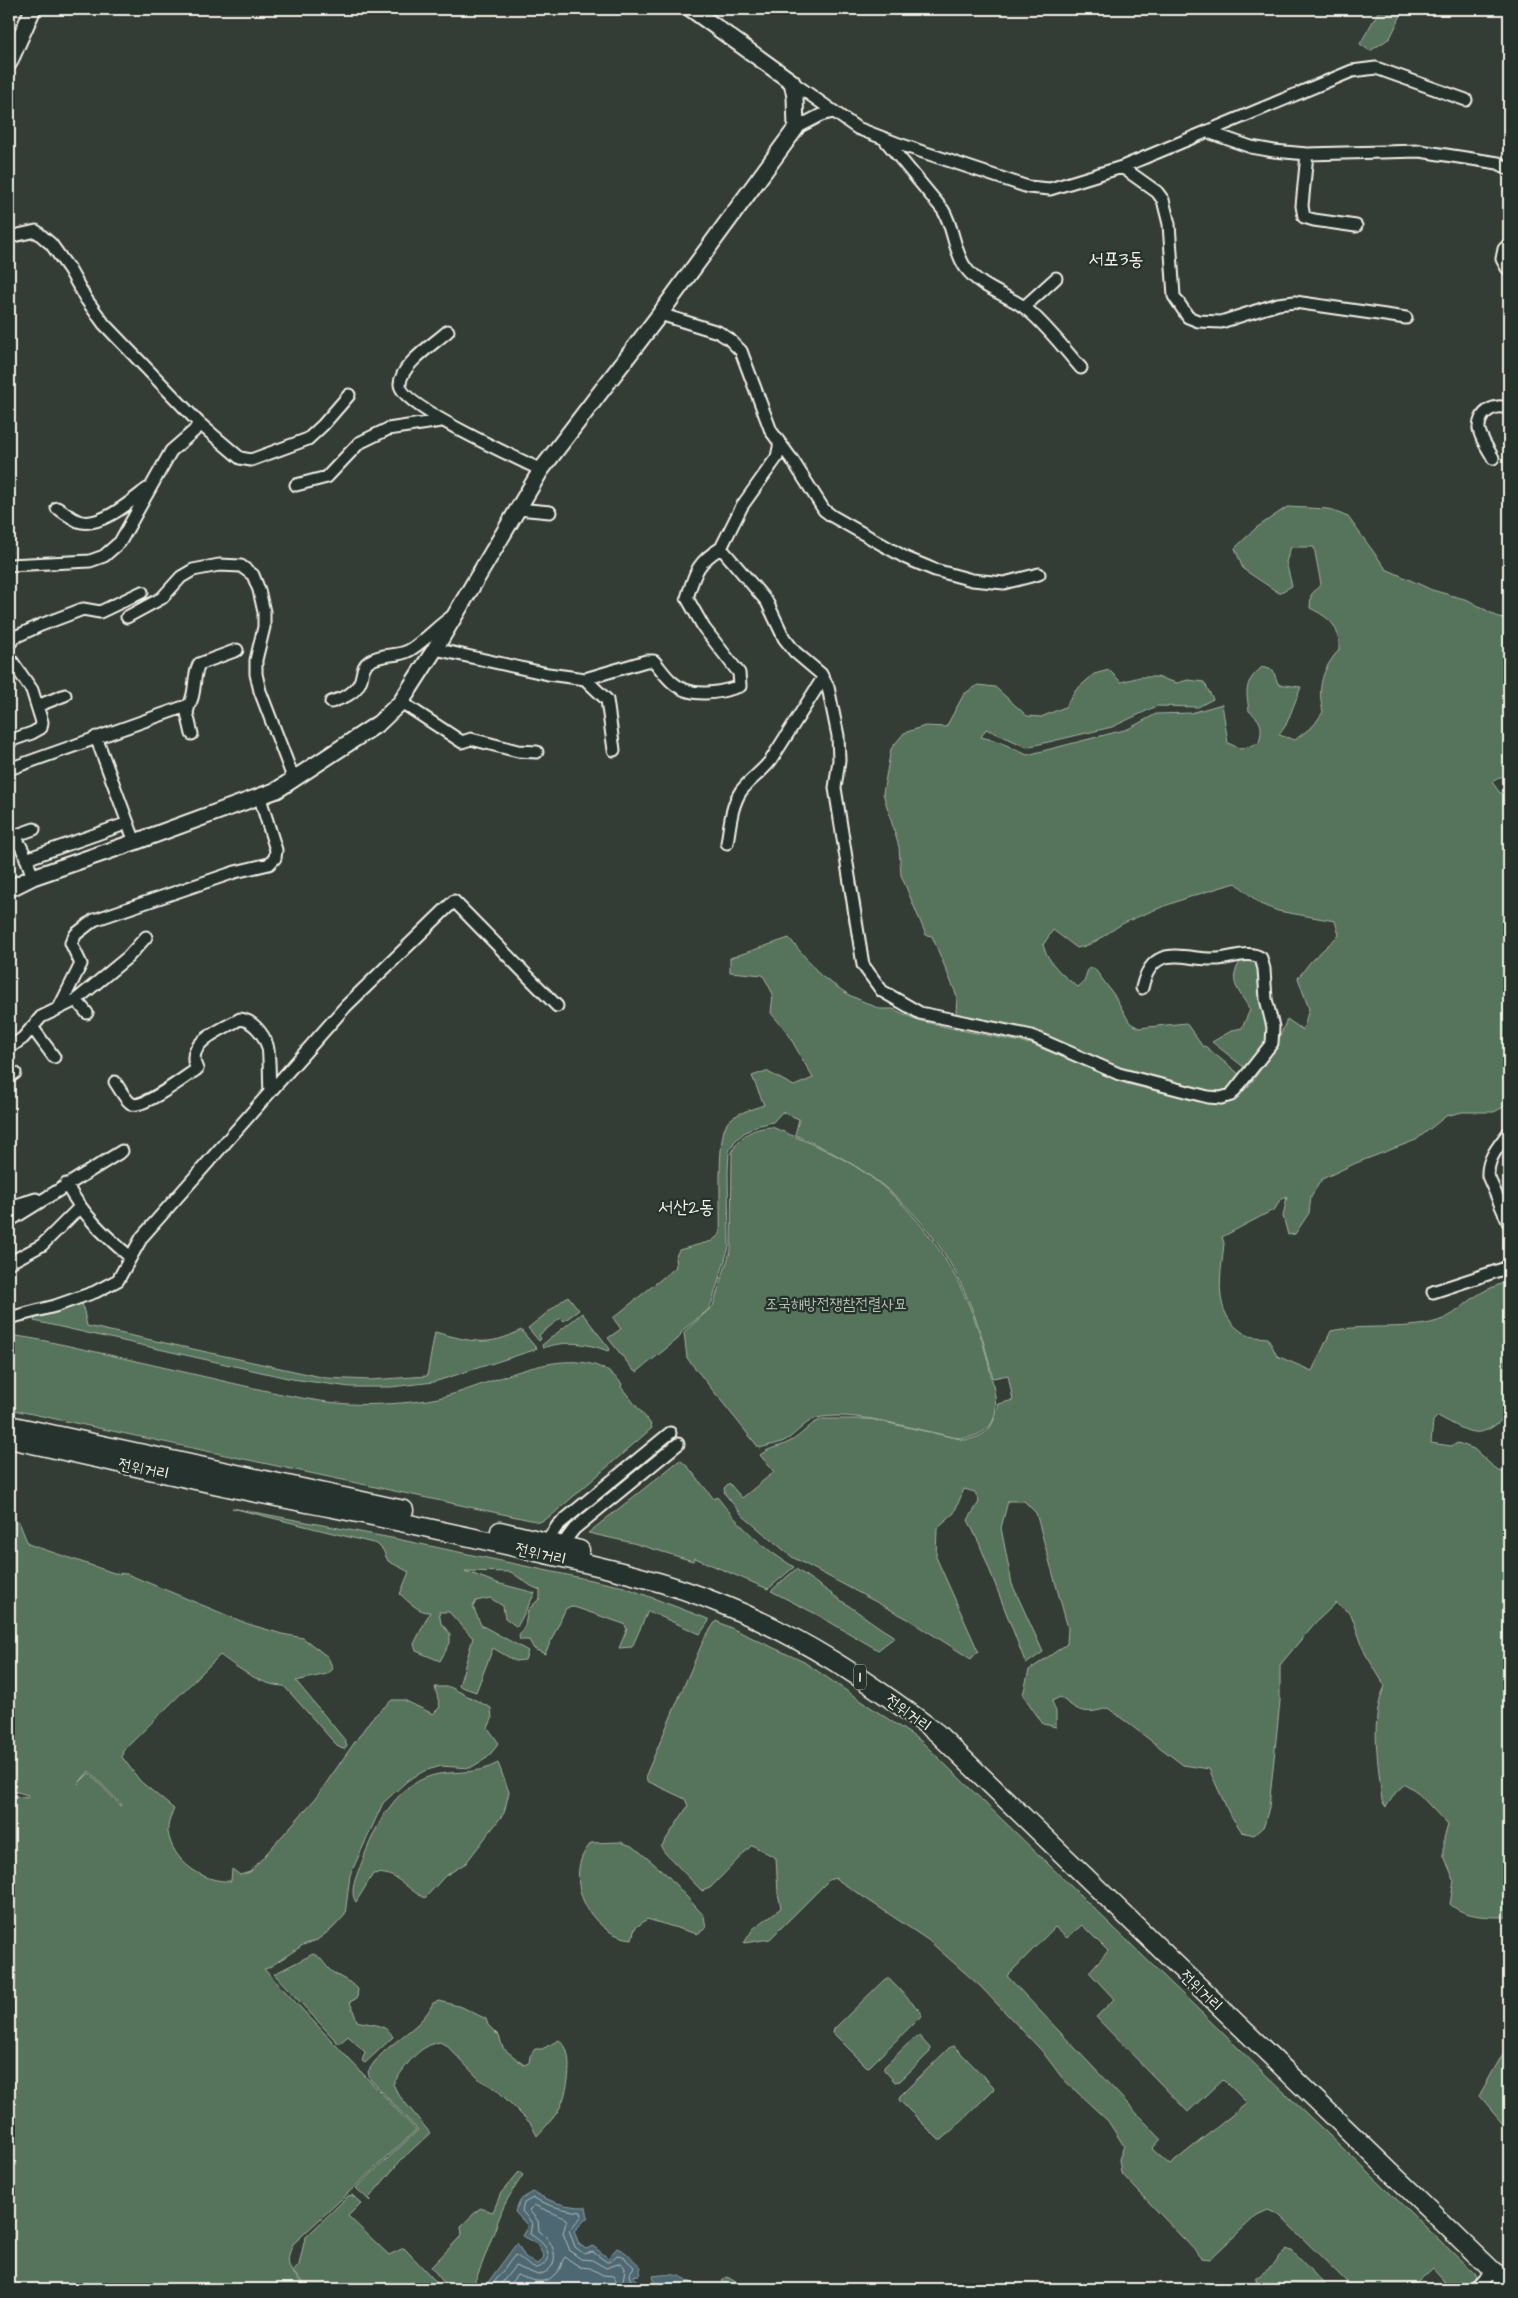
<svg xmlns="http://www.w3.org/2000/svg" width="1518" height="2298" viewBox="0 0 1518 2298" font-family="'Architects Daughter','Poor Story',sans-serif">
<style>
.green{fill:#56735b;stroke:#a5b2a2;fill-rule:evenodd}
.water{fill:#4d6872;stroke:#909fa1}
.lines{fill:none;stroke-linecap:round;stroke-linejoin:round}
.shore{stroke:#b1bab9;stroke-width:1}
.street-casing{stroke:#f4f1e8;stroke-width:15}
.secondary-casing{stroke:#f4f1e8;stroke-width:19}
.primary-casing{stroke:#f4f1e8;stroke-width:21}
.street{stroke:#26332d;stroke-width:11}
.secondary{stroke:#26332d;stroke-width:15}
.primary{stroke:#26332d;stroke-width:18}
.labels{text-anchor:middle;stroke-width:4.5;stroke-linejoin:round;paint-order:stroke}
.shield{fill:#26332d;stroke:#b6b8b0;stroke-width:1}
.shield-label{font-size:15px;font-weight:bold;fill:#f4f1e8}
.park-label{font-size:16px;fill:#b5bfb0;stroke:#26332d}
.street-label{font-size:16px;fill:#f4f1e8;stroke:#26332d}
.quarter-label{font-size:19px;fill:#f4f1e8;stroke:#26332d}
</style>
<rect width="100%" height="100%" fill="#343c36"/>
<filter id="ink" filterUnits="userSpaceOnUse"><feTurbulence type="fractalNoise" baseFrequency=".02" numOctaves="2"/><feDisplacementMap in="SourceGraphic" scale="10" xChannelSelector="R" yChannelSelector="G"/><feConvolveMatrix kernelMatrix="1 2 1 2 8 2 1 2 1" color-interpolation-filters="sRGB"/></filter>
<g filter="url(#ink)">
<path class="green" d="M 1380,9 L 1404,9 L 1390,38 L 1370,51 L 1360,44 Z
M 1287,507 L 1328,509 L 1348,517 L 1386,569 L 1432,590 L 1468,600 L 1509,623 L 1509,772 L 1492,782 L 1500,793 L 1509,791 L 1509,1104 L 1494,1112 L 1462,1112 L 1446,1116 L 1416,1140 L 1356,1163 L 1322,1179 L 1311,1196 L 1309,1213 L 1295,1234 L 1288,1235 L 1283,1216 L 1287,1197 L 1280,1200 L 1275,1209 L 1222,1237 L 1224,1243 C 1221,1276 1211,1314 1245,1334 C 1250,1338 1261,1337 1268,1338 L 1277,1356 L 1312,1371 L 1331,1331 C 1365,1323 1412,1332 1443,1319 C 1458,1313 1468,1300 1481,1293 C 1490,1287 1501,1285 1509,1280 L 1509,1413 C 1479,1443 1471,1433 1438,1416 L 1433,1421 L 1431,1443 L 1451,1446 L 1458,1443 L 1474,1449 L 1498,1471 L 1509,1473 L 1509,1917 C 1490,1917 1465,1918 1450,1904 L 1454,1880 L 1444,1856 L 1444,1838 L 1448,1825 L 1416,1791 L 1405,1784 L 1396,1792 L 1386,1807 L 1382,1801 C 1379,1765 1369,1720 1385,1686 L 1365,1653 L 1351,1614 L 1336,1603 L 1314,1624 L 1280,1665 L 1280,1701 L 1269,1807 L 1264,1826 L 1254,1835 L 1242,1832 L 1229,1813 L 1209,1769 L 1183,1765 L 1108,1708 C 1084,1715 1079,1712 1060,1697 L 1052,1701 L 1056,1712 L 1056,1727 L 1043,1724 L 1023,1695 L 1029,1670 L 1067,1644 L 1068,1628 L 1036,1513 L 1024,1501 L 1008,1501 L 1001,1528 L 1012,1584 L 1043,1652 L 1026,1664 L 980,1545 L 968,1520 L 979,1502 L 975,1492 L 964,1489 L 954,1513 L 937,1528 L 936,1557 L 978,1651 L 971,1659 L 908,1619 L 792,1557 L 743,1516 L 725,1494 L 724,1488 L 729,1483 L 742,1498 L 774,1472 L 760,1455 C 772,1446 778,1448 789,1442 C 802,1436 809,1423 823,1419 L 870,1419 L 965,1440 C 990,1436 993,1425 999,1404 L 1013,1400 L 1008,1375 L 993,1378 C 965,1257 911,1184 795,1135 L 799,1119 L 782,1112 L 773,1122 L 756,1126 L 744,1133 L 735,1141 L 729,1151 L 728,1172 L 729,1247 L 712,1302 L 708,1310 L 683,1330 L 678,1339 L 637,1372 L 634,1371 L 608,1338 L 621,1329 L 613,1318 L 676,1267 L 675,1258 L 679,1250 L 712,1241 L 720,1234 C 721,1211 717,1141 726,1125 C 731,1114 753,1109 764,1105 L 752,1076 L 766,1071 L 794,1086 L 813,1078 L 787,1032 L 771,1013 L 773,994 L 763,975 L 730,972 L 730,958 L 789,938 L 821,976 L 849,995 L 880,1009 L 893,1009 L 917,1020 L 950,1028 L 1031,1044 L 1127,1084 L 1214,1104 L 1233,1100 L 1249,1086 L 1275,1049 L 1287,1019 L 1303,1030 L 1309,1009 L 1298,978 L 1311,961 L 1339,935 L 1335,921 L 1278,911 L 1260,904 L 1236,883 C 1199,893 1162,906 1128,921 C 1110,929 1097,945 1077,948 L 1053,930 L 1043,945 C 1048,963 1064,977 1078,987 L 1084,982 L 1088,969 L 1094,968 L 1114,995 L 1130,1023 L 1139,1028 L 1186,1023 L 1203,1047 L 1205,1046 L 1239,1074 L 1222,1095 L 1177,1085 L 1112,1066 L 1017,1030 L 956,1014 L 957,996 L 932,936 L 926,935 L 901,875 L 899,847 L 883,793 L 891,749 L 904,733 L 925,726 L 946,727 L 964,694 L 978,685 L 995,687 L 1027,716 L 1041,717 L 1065,707 L 1076,690 L 1094,674 L 1109,670 L 1121,682 L 1140,677 L 1157,677 L 1177,683 L 1188,680 L 1204,682 L 1213,699 L 1198,707 L 1157,706 L 1112,727 L 1027,747 L 986,729 L 981,737 L 1000,742 L 1027,755 L 1128,729 L 1156,714 L 1191,713 L 1222,704 L 1228,743 L 1241,749 L 1259,743 C 1263,727 1262,721 1249,711 C 1246,689 1244,683 1262,667 L 1273,670 L 1278,684 L 1301,687 L 1286,725 L 1279,735 L 1295,740 L 1314,725 L 1323,712 C 1317,687 1322,669 1339,650 C 1340,626 1330,618 1310,608 L 1311,595 L 1321,584 L 1314,547 L 1291,547 L 1286,562 L 1292,586 L 1279,593 L 1243,569 L 1235,548 L 1256,528 Z
M 1250,957 L 1260,965 L 1270,1027 L 1268,1040 L 1245,1068 L 1212,1042 L 1233,1030 L 1242,1028 L 1250,1010 C 1239,989 1226,982 1242,959 Z
M 772,1127 C 795,1137 819,1146 841,1158 C 921,1201 973,1288 991,1375 C 994,1393 1003,1418 984,1431 C 978,1435 970,1438 963,1438 C 951,1438 938,1433 926,1431 C 892,1423 857,1413 822,1417 C 805,1419 798,1434 784,1441 C 777,1444 767,1446 759,1448 L 687,1358 L 684,1332 L 713,1306 L 731,1249 L 732,1152 C 740,1135 753,1128 772,1127 Z
M 568,1296 L 579,1310 L 564,1321 L 561,1318 L 558,1320 L 539,1335 L 541,1339 L 539,1341 L 528,1328 Z
M 82,1302 L 87,1326 L 326,1378 L 370,1380 L 427,1376 L 435,1332 C 470,1341 488,1348 521,1330 L 537,1349 L 434,1382 L 391,1387 L 350,1387 L 292,1379 L 34,1321 L 35,1317 Z
M 582,1313 L 610,1349 L 608,1351 C 587,1343 565,1340 543,1348 L 542,1345 Z
M 9,1335 C 41,1339 73,1347 105,1354 C 152,1365 198,1375 245,1386 C 290,1396 335,1407 383,1404 C 406,1403 431,1401 453,1394 C 503,1380 582,1335 622,1384 L 621,1387 L 650,1423 L 652,1428 L 551,1516 L 540,1522 L 9,1409 Z
M 680,1460 L 688,1467 L 714,1499 L 717,1497 C 740,1526 762,1548 794,1567 L 768,1589 L 695,1558 L 693,1561 L 633,1543 L 588,1533 Z
M 232,1508 L 397,1539 L 624,1587 L 708,1619 L 709,1621 L 700,1634 L 648,1611 L 632,1647 L 619,1648 L 627,1629 L 624,1624 L 574,1607 L 566,1608 L 545,1654 L 534,1649 L 529,1640 L 520,1640 L 519,1636 L 525,1625 L 528,1610 L 540,1598 L 540,1590 L 531,1586 L 511,1572 L 465,1571 L 497,1583 L 535,1593 L 517,1627 L 505,1618 L 503,1606 L 490,1598 L 476,1601 L 473,1607 L 481,1625 L 528,1651 L 525,1660 L 515,1661 L 493,1648 L 476,1692 L 459,1686 L 473,1638 L 449,1612 L 439,1612 L 441,1623 L 450,1634 L 450,1643 L 440,1661 L 416,1651 L 414,1644 L 430,1612 C 419,1613 408,1601 400,1594 L 409,1572 L 388,1561 L 383,1550 L 377,1544 Z
M 9,1519 L 19,1522 L 28,1544 L 114,1573 L 127,1574 L 248,1624 L 282,1634 L 303,1638 L 328,1657 L 333,1669 L 327,1674 L 296,1681 L 344,1739 L 347,1746 L 345,1749 L 340,1748 L 332,1740 L 284,1686 C 262,1686 238,1668 220,1655 L 123,1751 L 122,1757 L 140,1781 L 174,1809 C 171,1815 167,1825 168,1832 C 172,1861 203,1883 231,1881 L 232,1869 L 240,1875 L 250,1872 L 315,1799 L 371,1719 L 392,1700 L 404,1700 L 433,1714 L 440,1707 L 435,1687 L 450,1687 L 491,1708 L 492,1719 L 488,1728 L 498,1742 L 496,1747 L 487,1758 L 470,1768 L 441,1766 L 424,1771 L 407,1781 L 383,1803 L 350,1875 L 345,1915 L 333,1928 L 317,1940 L 303,1945 L 268,1968 L 264,1969 L 416,2130 L 293,2244 C 282,2267 292,2272 308,2289 L 9,2289 L 9,1792 L 11,1795 L 27,1798 L 28,1795 L 14,1791 L 9,1784 ZM 89,1771 L 122,1805 L 121,1806 L 89,1773 L 78,1784 Z
M 796,1569 L 882,1629 L 895,1637 L 878,1650 L 816,1614 L 771,1591 Z
M 716,1621 L 804,1662 L 922,1742 L 1267,2076 L 1474,2273 L 1476,2279 L 1464,2289 L 1452,2289 L 1433,2268 L 1410,2289 L 1354,2289 L 1279,2215 L 1268,2210 L 1257,2215 L 1210,2259 L 1202,2258 L 1121,2173 L 1119,2159 L 1124,2146 L 1108,2121 L 1063,2079 L 1042,2051 L 980,1986 L 928,1940 L 835,1878 L 829,1880 L 770,1939 L 744,1943 L 753,1929 L 781,1908 L 778,1893 L 776,1858 L 752,1845 L 710,1888 L 702,1891 L 665,1853 L 661,1847 L 688,1806 L 685,1799 L 647,1781 L 646,1775 L 704,1639 ZM 1082,1925 L 1108,1951 L 1089,1972 L 1114,1999 L 1096,2017 L 1188,2112 L 1223,2079 L 1247,2103 L 1170,2165 L 1152,2149 L 1161,2139 L 1007,1976 L 1055,1927 L 1067,1938 Z
M 498,1763 L 509,1792 L 504,1813 L 466,1863 L 445,1876 L 425,1898 C 406,1890 397,1870 373,1874 L 356,1902 C 348,1891 358,1873 362,1862 C 375,1826 397,1781 439,1774 C 461,1771 478,1774 498,1763 Z
M 621,1842 L 634,1847 L 666,1874 L 704,1916 L 706,1928 L 697,1934 L 647,1919 L 635,1928 L 632,1939 C 596,1936 568,1892 582,1857 C 584,1852 588,1847 591,1843 Z
M 313,1954 C 321,1957 322,1961 328,1968 C 336,1977 350,1980 358,1989 L 357,1998 L 350,2002 L 357,2021 C 370,2025 386,2023 393,2037 L 365,2063 L 362,2061 L 365,2052 L 348,2036 L 339,2044 L 274,1974 Z
M 885,1979 L 889,1979 L 921,2012 L 921,2016 L 869,2067 L 866,2066 L 833,2033 L 834,2029 Z
M 439,2001 L 462,2007 L 486,2019 L 488,2025 L 499,2036 L 503,2048 L 524,2065 L 529,2063 L 530,2056 L 535,2049 L 542,2049 L 559,2040 C 576,2050 568,2094 559,2109 C 554,2118 545,2127 537,2136 L 531,2124 L 496,2089 L 480,2080 L 447,2046 L 440,2042 C 417,2046 406,2066 393,2084 L 398,2094 L 430,2133 L 401,2160 L 369,2198 L 370,2201 L 356,2188 L 418,2130 L 370,2079 L 368,2072 C 383,2043 421,2031 433,2003 Z
M 919,2036 L 930,2048 L 930,2052 L 900,2081 L 895,2082 L 884,2070 L 884,2067 L 915,2037 Z
M 1509,2043 L 1509,2121 L 1502,2123 L 1479,2096 Z
M 954,2046 L 993,2086 L 994,2089 L 942,2140 L 939,2140 L 899,2100 L 900,2096 L 950,2047 Z
M 519,2172 L 523,2175 C 514,2189 505,2201 500,2216 C 490,2241 483,2265 471,2289 L 449,2289 L 431,2267 L 462,2235 L 461,2226 L 480,2208 L 493,2212 L 501,2193 Z
M 352,2195 L 361,2203 L 348,2216 L 389,2255 L 404,2248 L 443,2289 L 309,2289 L 293,2272 L 299,2265 L 305,2238 L 348,2196 Z
M 1287,2250 L 1292,2251 L 1329,2289 L 1257,2289 L 1256,2278 L 1274,2265 L 1281,2255 Z
M 727,2277 L 748,2289 L 729,2289 L 722,2281 Z"/>
<path class="water" d="M 533,2192 C 551,2202 565,2207 586,2207 L 588,2217 L 574,2231 L 579,2244 L 586,2249 L 593,2246 L 608,2258 L 617,2248 L 625,2252 L 641,2267 L 639,2275 L 632,2276 L 648,2288 L 654,2281 L 653,2276 C 676,2273 681,2274 699,2289 L 483,2289 L 517,2243 L 525,2257 L 537,2264 L 544,2257 L 537,2243 L 522,2236 L 528,2226 L 515,2212 L 520,2200 Z"/>
<g class="lines">
<path class="shore" d="M 489,2289 L 515,2255 C 528,2261 533,2278 548,2260 C 550,2247 539,2240 530,2234 L 532,2223 L 522,2211 L 524,2203 L 533,2198 C 553,2207 560,2209 581,2212 L 582,2216 L 569,2230 L 575,2247 L 584,2254 L 593,2252 L 607,2262 L 611,2261 L 617,2255 L 622,2256 L 634,2267 L 629,2274 L 630,2279 L 642,2289
M 497,2289 L 515,2266 L 538,2275 C 563,2269 556,2242 539,2231 L 538,2221 L 529,2210 L 534,2205 L 567,2219 L 563,2233 L 570,2251 L 581,2259 L 592,2260 L 606,2268 L 621,2263 L 625,2268 L 623,2281 L 632,2289
M 506,2289 L 517,2275 C 535,2281 546,2288 560,2268 C 562,2264 562,2260 565,2257 L 580,2267 L 590,2268 L 603,2275 L 614,2276 L 620,2289"/>
<g class="street-casing">
<path id="street" d="M 792,82 L 857,128 L 896,143 L 1028,187 L 1050,189 L 1122,167 L 1352,71 L 1376,68 L 1466,100
M 796,128 L 821,115 L 833,112
M 1208,132 L 1251,147 L 1274,151 L 1307,154 L 1420,151 L 1498,163 L 1509,169
M 885,140 L 943,210 C 954,228 953,249 965,267 C 980,288 1006,294 1025,308 C 1044,322 1065,350 1081,368
M 1307,154 L 1302,206 L 1304,217 L 1314,220 L 1356,226
M 1122,167 L 1157,192 L 1163,200 L 1169,224 L 1174,296 L 1188,317 L 1198,321 L 1221,322 L 1278,304 L 1295,302 L 1406,318
M 9,237 L 36,231 L 51,244 L 69,269 L 86,299 L 104,324 L 199,423 L 194,431 L 171,451 L 120,542 L 104,556 L 90,561 L 9,565
M 1507,268 L 1502,259 L 1504,249 L 1509,244
M 1024,307 L 1056,278
M 660,314 L 718,332 L 729,339 L 741,351 L 771,431 L 793,461 L 824,510 L 832,516 L 906,558 L 935,570 L 972,580 L 1004,583 L 1039,574
M 448,331 C 434,344 401,364 400,384 C 400,406 519,459 541,470
M 199,423 L 240,458 L 251,460 L 308,439 L 323,425 L 349,395
M 1493,458 C 1489,450 1480,438 1479,429 C 1478,413 1495,402 1509,409
M 296,485 L 327,477 L 359,443 L 388,429 L 441,421
M 57,508 C 64,512 71,518 78,521 C 100,529 131,501 147,489
M 518,509 L 550,512
M 721,548 L 742,506 L 777,457 L 780,443
M 127,617 L 162,598 L 181,577 L 193,570 L 219,565 L 241,566 L 253,575 L 259,590 L 264,612 L 264,627 L 256,660 L 256,674 L 260,691 L 294,780
M 9,644 L 15,637 L 41,625 L 83,609 L 100,612 L 142,592
M 435,649 L 548,674 L 585,679 L 646,661 L 654,661 C 660,668 665,676 672,682 C 690,699 720,693 740,686 L 739,673 L 704,628 L 687,598 C 695,573 697,562 721,548 L 767,602 L 784,638 L 795,652 L 821,674 L 828,687 L 838,736 L 839,760 L 835,788 L 863,965 L 882,991 L 920,1013 L 1032,1036 L 1119,1074 L 1208,1097 L 1221,1098 L 1231,1095 L 1272,1043 L 1273,1027 L 1266,999 L 1264,969 L 1261,958 C 1249,950 1232,958 1218,959 C 1184,961 1153,940 1142,988
M 9,657 L 32,690 L 42,722 L 41,728 L 32,733 L 9,741
M 585,679 L 607,700 L 614,750
M 331,702 C 342,698 353,695 359,684 C 364,676 360,667 370,661 C 382,653 396,657 408,651 C 422,644 438,625 454,615
M 401,702 L 462,742 L 471,739 L 518,751 L 537,752
M 189,705 L 187,713 L 192,734
M 37,706 L 65,695
M 96,737 L 135,842
M 9,769 L 189,705 C 197,692 192,678 199,664 L 237,650
M 9,832 C 22,841 27,862 33,877
M 14,836 L 34,829
M 727,843 C 730,826 731,806 741,791 C 749,780 762,772 771,760 L 823,678
M 26,859 L 128,823
M 76,1000 L 87,1013
M 60,1006 L 81,964 L 71,943 L 76,934 L 94,920 L 235,872 L 269,864 L 275,858 L 276,850 L 260,798
M 32,1027 L 54,1057
M 9,1048 L 23,1038 L 41,1017 L 76,1000 L 128,957 L 146,937
M 9,1077 L 15,1073
M 115,1082 C 120,1089 125,1100 132,1104 C 142,1109 187,1076 197,1069 C 183,1043 221,1030 240,1019 C 252,1020 263,1033 267,1045 C 270,1050 269,1082 270,1092
M 1509,1132 C 1499,1146 1487,1158 1488,1176 L 1509,1224
M 66,1184 C 84,1216 102,1233 129,1256
M 9,1207 L 36,1199
M 9,1221 L 122,1151
M 9,1263 L 42,1245 L 79,1208
M 1433,1292 L 1503,1269 L 1509,1265
M 9,1318 L 55,1306 L 95,1292 L 118,1280 L 142,1237 L 346,1006 L 454,901 L 557,1006
M 547,1541 L 558,1525 L 670,1433
M 562,1545 L 574,1529 L 678,1444
M 1476,2289 L 1493,2271"/>
</g>
<g class="secondary-casing">
<path id="secondary" d="M 9,63 L 33,9
M 9,889 L 33,877 L 135,842 L 277,790 L 379,723 L 401,702 L 435,649 L 541,470 L 657,318 L 796,128 L 795,97 L 792,82 L 691,9"/>
</g>
<g class="primary-casing">
<path id="primary" d="M 9,1425 L 404,1510
M 9,1439 C 117,1462 224,1488 333,1508 C 402,1522 471,1537 541,1553 C 602,1567 663,1580 721,1604 C 800,1635 870,1682 937,1733 L 1493,2271 L 1509,2282
M 500,1531 L 580,1550"/>
</g>
<use href="#street" class="street"/>
<use href="#secondary" class="secondary"/>
<use href="#primary" class="primary"/>
</g>
</g>
<g class="labels">
<rect class="shield" x="854" y="1664.5" width="12" height="25" rx="4"/>
<g class="shield-label">
<text x="860" y="1682">1</text>
</g>
<g class="park-label">
<text x="836" y="1309">조국해방전쟁참전렬사묘</text>
</g>
<g class="street-label">
<text transform="translate(144 1468) rotate(12)" y="6">전위거리</text>
<text transform="translate(541 1553) rotate(13)" y="6">전위거리</text>
<text transform="translate(909 1712) rotate(36)" y="6">전위거리</text>
<text transform="translate(1202 1990) rotate(44)" y="6">전위거리</text>
</g>
<g class="quarter-label">
<text x="1116" y="265">서포3동</text>
<text x="686" y="1213">서산2동</text>
</g>
</g>
<rect width="1518" height="2298" fill="none" stroke="#26332d" stroke-width="30"/>
<rect x="15" y="15" width="1488" height="2268" fill="none" stroke="#f4f1e8" stroke-width="2" filter="url(#ink)"/>
</svg>
